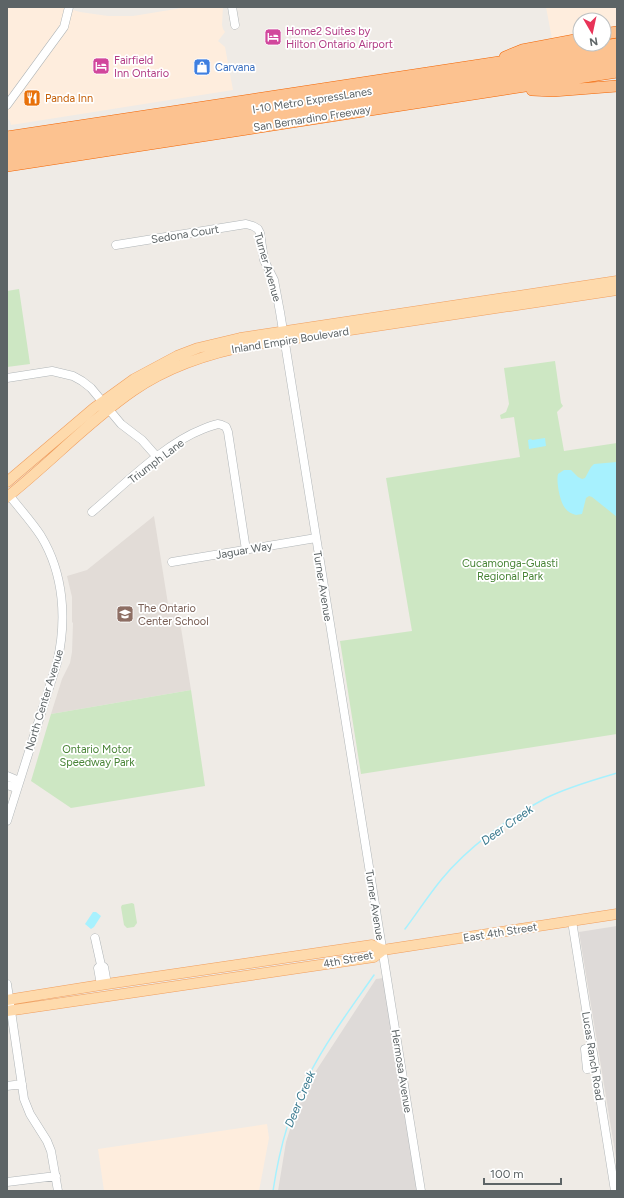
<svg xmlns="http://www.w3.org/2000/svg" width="624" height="1198" viewBox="0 0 624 1198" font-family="Figtree,sans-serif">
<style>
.commercial{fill:#feeddd}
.industrial{fill:#dedad8}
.education{fill:#e2dcd7}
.green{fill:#cde7c3}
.water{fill:#a7f1fe}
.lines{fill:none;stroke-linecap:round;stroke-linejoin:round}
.stream{stroke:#a7f1fe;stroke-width:1.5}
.minor-casing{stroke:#b1b6b8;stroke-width:9}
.major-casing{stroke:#f09e5e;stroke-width:11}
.highway-casing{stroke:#f36402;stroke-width:12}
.minor{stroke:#fff;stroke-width:8}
.major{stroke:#fedaac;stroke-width:10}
.highway{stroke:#fcc290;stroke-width:11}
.labels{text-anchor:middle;stroke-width:3.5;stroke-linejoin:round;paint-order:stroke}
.hotel-label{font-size:11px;fill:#b23c85;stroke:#fff;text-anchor:start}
.shop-label{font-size:11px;fill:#366cbe;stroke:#fff;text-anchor:start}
.food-label{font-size:11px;fill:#c56008;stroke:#fff;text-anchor:start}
.street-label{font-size:11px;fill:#5d6466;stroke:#fff}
.park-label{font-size:11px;fill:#488436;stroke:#fff}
.education-label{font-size:11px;fill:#785e54;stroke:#fff;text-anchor:start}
.water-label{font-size:12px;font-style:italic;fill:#38798e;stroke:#fff}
</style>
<rect width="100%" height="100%" fill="#efebe6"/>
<path class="commercial" d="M 7,7 L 63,7 L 80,12 L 108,16 L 133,16 L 188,7 L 223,7 L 222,25 L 223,29 L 225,32 L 218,41 L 225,47 L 233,90 L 11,125 L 10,121 L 7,118 Z
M 546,7 L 617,7 L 617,25 L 604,29 L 604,20 L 580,20 L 580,34 L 552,39 Z
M 267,1124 L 269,1138 L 259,1191 L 104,1191 L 98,1149 Z"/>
<path class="industrial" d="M 617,926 L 617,1164 L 579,932 Z
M 384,978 L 417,1191 L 278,1191 L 286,1142 L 293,1120 L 312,1077 L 376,979 Z"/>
<path class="education" d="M 154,516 L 168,604 L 177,603 L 191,690 L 51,714 L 62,679 L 70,663 L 72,652 L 73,623 L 72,622 L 72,597 L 67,576 L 87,570 Z"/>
<path class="green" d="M 19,289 L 30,364 L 7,367 L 7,291 Z
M 555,361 L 561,403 L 563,406 L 557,412 L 564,451 L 617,443 L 617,734 L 361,774 L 340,641 L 412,631 L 386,478 L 520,457 L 514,417 L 501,419 L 500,415 L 506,412 L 509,404 L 504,368 Z
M 191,690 L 205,786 L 71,808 L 31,781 L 51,714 Z
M 132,903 L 134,904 L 137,923 L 134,927 L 127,928 L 124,925 L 121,907 L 122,905 Z"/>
<path class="water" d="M 545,438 L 546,446 L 529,449 L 528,440 L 531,439 L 532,440 Z
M 617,462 L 617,517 L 592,497 L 589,496 L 586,498 L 582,514 L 576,515 C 572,514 568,512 565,508 C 560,502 556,482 558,474 L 564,470 L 571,470 L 578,477 L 582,479 L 585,478 L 591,467 L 594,464 Z
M 93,912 L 96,912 L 101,916 L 94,927 L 91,929 L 85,924 Z"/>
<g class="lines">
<path class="stream" d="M 405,929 C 417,913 428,896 441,880 C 468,847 508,818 546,798 C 568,787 593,780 617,773
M 273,1191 C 279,1151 289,1110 309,1075 C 327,1040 351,1008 374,975"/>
<g class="minor-casing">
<path id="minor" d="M 232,7 L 235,25
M 7,105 L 64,27 L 69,7
M 116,245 L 246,224 L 253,226 L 258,229 L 260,233 L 264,260 L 274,280 L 280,312 L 421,1191
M 7,378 L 52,371 L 73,376 L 82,381 L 91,388 L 121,424 L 142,440 L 157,457
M 92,512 C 124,485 164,444 203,429 C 208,427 213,425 218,424 C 221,424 224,426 226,427 L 228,432 L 246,550
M 172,562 L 316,538
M 7,776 L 19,781
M 7,785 L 16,788
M 7,821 L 57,663 C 67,620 64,574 41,536 C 32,522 20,509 9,495
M 572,921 L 615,1191
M 95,938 L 101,965 L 104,967 L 107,984
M 101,965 L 98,968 L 101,985
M 7,984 L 24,1099 L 30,1114 L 47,1141 L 51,1151 L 58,1191
M 592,1048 L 585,1049 L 587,1069 L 595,1068
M 7,1086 L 22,1084
M 7,1182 L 56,1176"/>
</g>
<g class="major-casing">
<path id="major" d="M 7,482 L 94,408 L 134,379 L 177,356 L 198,348 L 240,338 L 617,281
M 7,497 C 50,463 88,422 133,391 C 170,365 213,352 257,344 L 617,290
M 7,1000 L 107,984 L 372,945 L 383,950
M 7,1011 L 374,957 L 383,950 L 617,914"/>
</g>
<g class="highway-casing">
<path id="highway" d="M 604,34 L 617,32
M 505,57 L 522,50 L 580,39
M 532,90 L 553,91 L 617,86
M 7,137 L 617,44
M 7,147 L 617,53
M 7,155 L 617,63
M 7,166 L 617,72"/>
</g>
<use href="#minor" class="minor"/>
<use href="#major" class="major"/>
<use href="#highway" class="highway"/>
</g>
<defs>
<g id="hotel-square" transform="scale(0.9)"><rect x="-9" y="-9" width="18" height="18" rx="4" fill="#d1479c" stroke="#fff"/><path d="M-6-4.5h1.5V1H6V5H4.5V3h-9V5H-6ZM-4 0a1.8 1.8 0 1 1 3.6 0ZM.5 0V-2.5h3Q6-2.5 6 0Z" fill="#fff"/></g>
<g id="shop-square" transform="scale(0.9)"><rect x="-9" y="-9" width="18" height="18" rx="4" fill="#3f7fe0" stroke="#fff"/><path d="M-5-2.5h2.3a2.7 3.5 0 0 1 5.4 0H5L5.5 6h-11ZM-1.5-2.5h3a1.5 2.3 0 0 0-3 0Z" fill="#fff"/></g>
<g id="restaurant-square" transform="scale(0.9)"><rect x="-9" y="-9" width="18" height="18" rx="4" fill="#e8710a" stroke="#fff"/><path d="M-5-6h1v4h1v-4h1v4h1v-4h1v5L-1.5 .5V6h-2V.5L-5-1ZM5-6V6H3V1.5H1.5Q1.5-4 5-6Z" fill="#fff"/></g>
<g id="school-square" transform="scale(0.9)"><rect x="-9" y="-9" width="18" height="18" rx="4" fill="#8d6e63" stroke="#fff"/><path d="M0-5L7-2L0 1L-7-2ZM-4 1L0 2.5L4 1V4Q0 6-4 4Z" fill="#fff"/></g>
</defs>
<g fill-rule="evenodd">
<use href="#hotel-square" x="273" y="37"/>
<use href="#hotel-square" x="101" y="66"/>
<use href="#shop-square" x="202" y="67"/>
<use href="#restaurant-square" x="32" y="98"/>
<use href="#school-square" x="125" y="614"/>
</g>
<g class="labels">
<g class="hotel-label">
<text x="286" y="35">Home2 Suites by<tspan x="286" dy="13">Hilton Ontario Airport</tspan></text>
<text x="114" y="64">Fairfield<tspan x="114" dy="13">Inn Ontario</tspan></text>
</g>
<g class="shop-label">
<text x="215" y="71">Carvana</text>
</g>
<g class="food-label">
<text x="45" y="102">Panda Inn</text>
</g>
<g class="street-label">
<text transform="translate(312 100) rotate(-9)" y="4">I-10 Metro ExpressLanes</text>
<text transform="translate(312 118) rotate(-9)" y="4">San Bernardino Freeway</text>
<text transform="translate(185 234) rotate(-9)" y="4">Sedona Court</text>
<text transform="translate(268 267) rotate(74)" y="4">Turner Avenue</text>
<text transform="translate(290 340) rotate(-9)" y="4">Inland Empire Boulevard</text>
<text transform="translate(156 461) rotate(-37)" y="4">Triumph Lane</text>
<text transform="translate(244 550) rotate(-10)" y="4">Jaguar Way</text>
<text transform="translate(323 586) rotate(81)" y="4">Turner Avenue</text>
<text transform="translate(44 700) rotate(-73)" y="4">North Center Avenue</text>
<text transform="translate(375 905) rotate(81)" y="4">Turner Avenue</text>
<text transform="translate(500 932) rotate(-9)" y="4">East 4th Street</text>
<text transform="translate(348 959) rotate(-11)" y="4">4th Street</text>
<text transform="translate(593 1056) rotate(81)" y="4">Lucas Ranch Road</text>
<text transform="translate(402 1071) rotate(81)" y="4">Hermosa Avenue</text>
</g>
<g class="park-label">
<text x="510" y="567">Cucamonga-Guasti<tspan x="510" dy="13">Regional Park</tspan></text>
<text x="97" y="753">Ontario Motor<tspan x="97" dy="13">Speedway Park</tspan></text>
</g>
<g class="education-label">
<text x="138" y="612">The Ontario<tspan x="138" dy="13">Center School</tspan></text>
</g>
<g class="water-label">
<text transform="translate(507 825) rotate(-35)" y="4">Deer Creek</text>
<text transform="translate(300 1099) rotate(-67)" y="4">Deer Creek</text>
</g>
</g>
<rect width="624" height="1198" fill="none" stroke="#5d6466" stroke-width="16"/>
<g transform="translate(592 32) rotate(171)"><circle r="19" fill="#ffffff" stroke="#bec1c2"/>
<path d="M0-3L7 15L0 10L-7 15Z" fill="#e83358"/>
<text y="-6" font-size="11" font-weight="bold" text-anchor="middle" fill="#5d6466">N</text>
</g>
<path d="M484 1178v6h77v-6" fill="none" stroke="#5d6466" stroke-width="2"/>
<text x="490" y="1178" font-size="12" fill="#5d6466" stroke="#ffffff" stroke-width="3" paint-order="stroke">100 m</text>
</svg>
